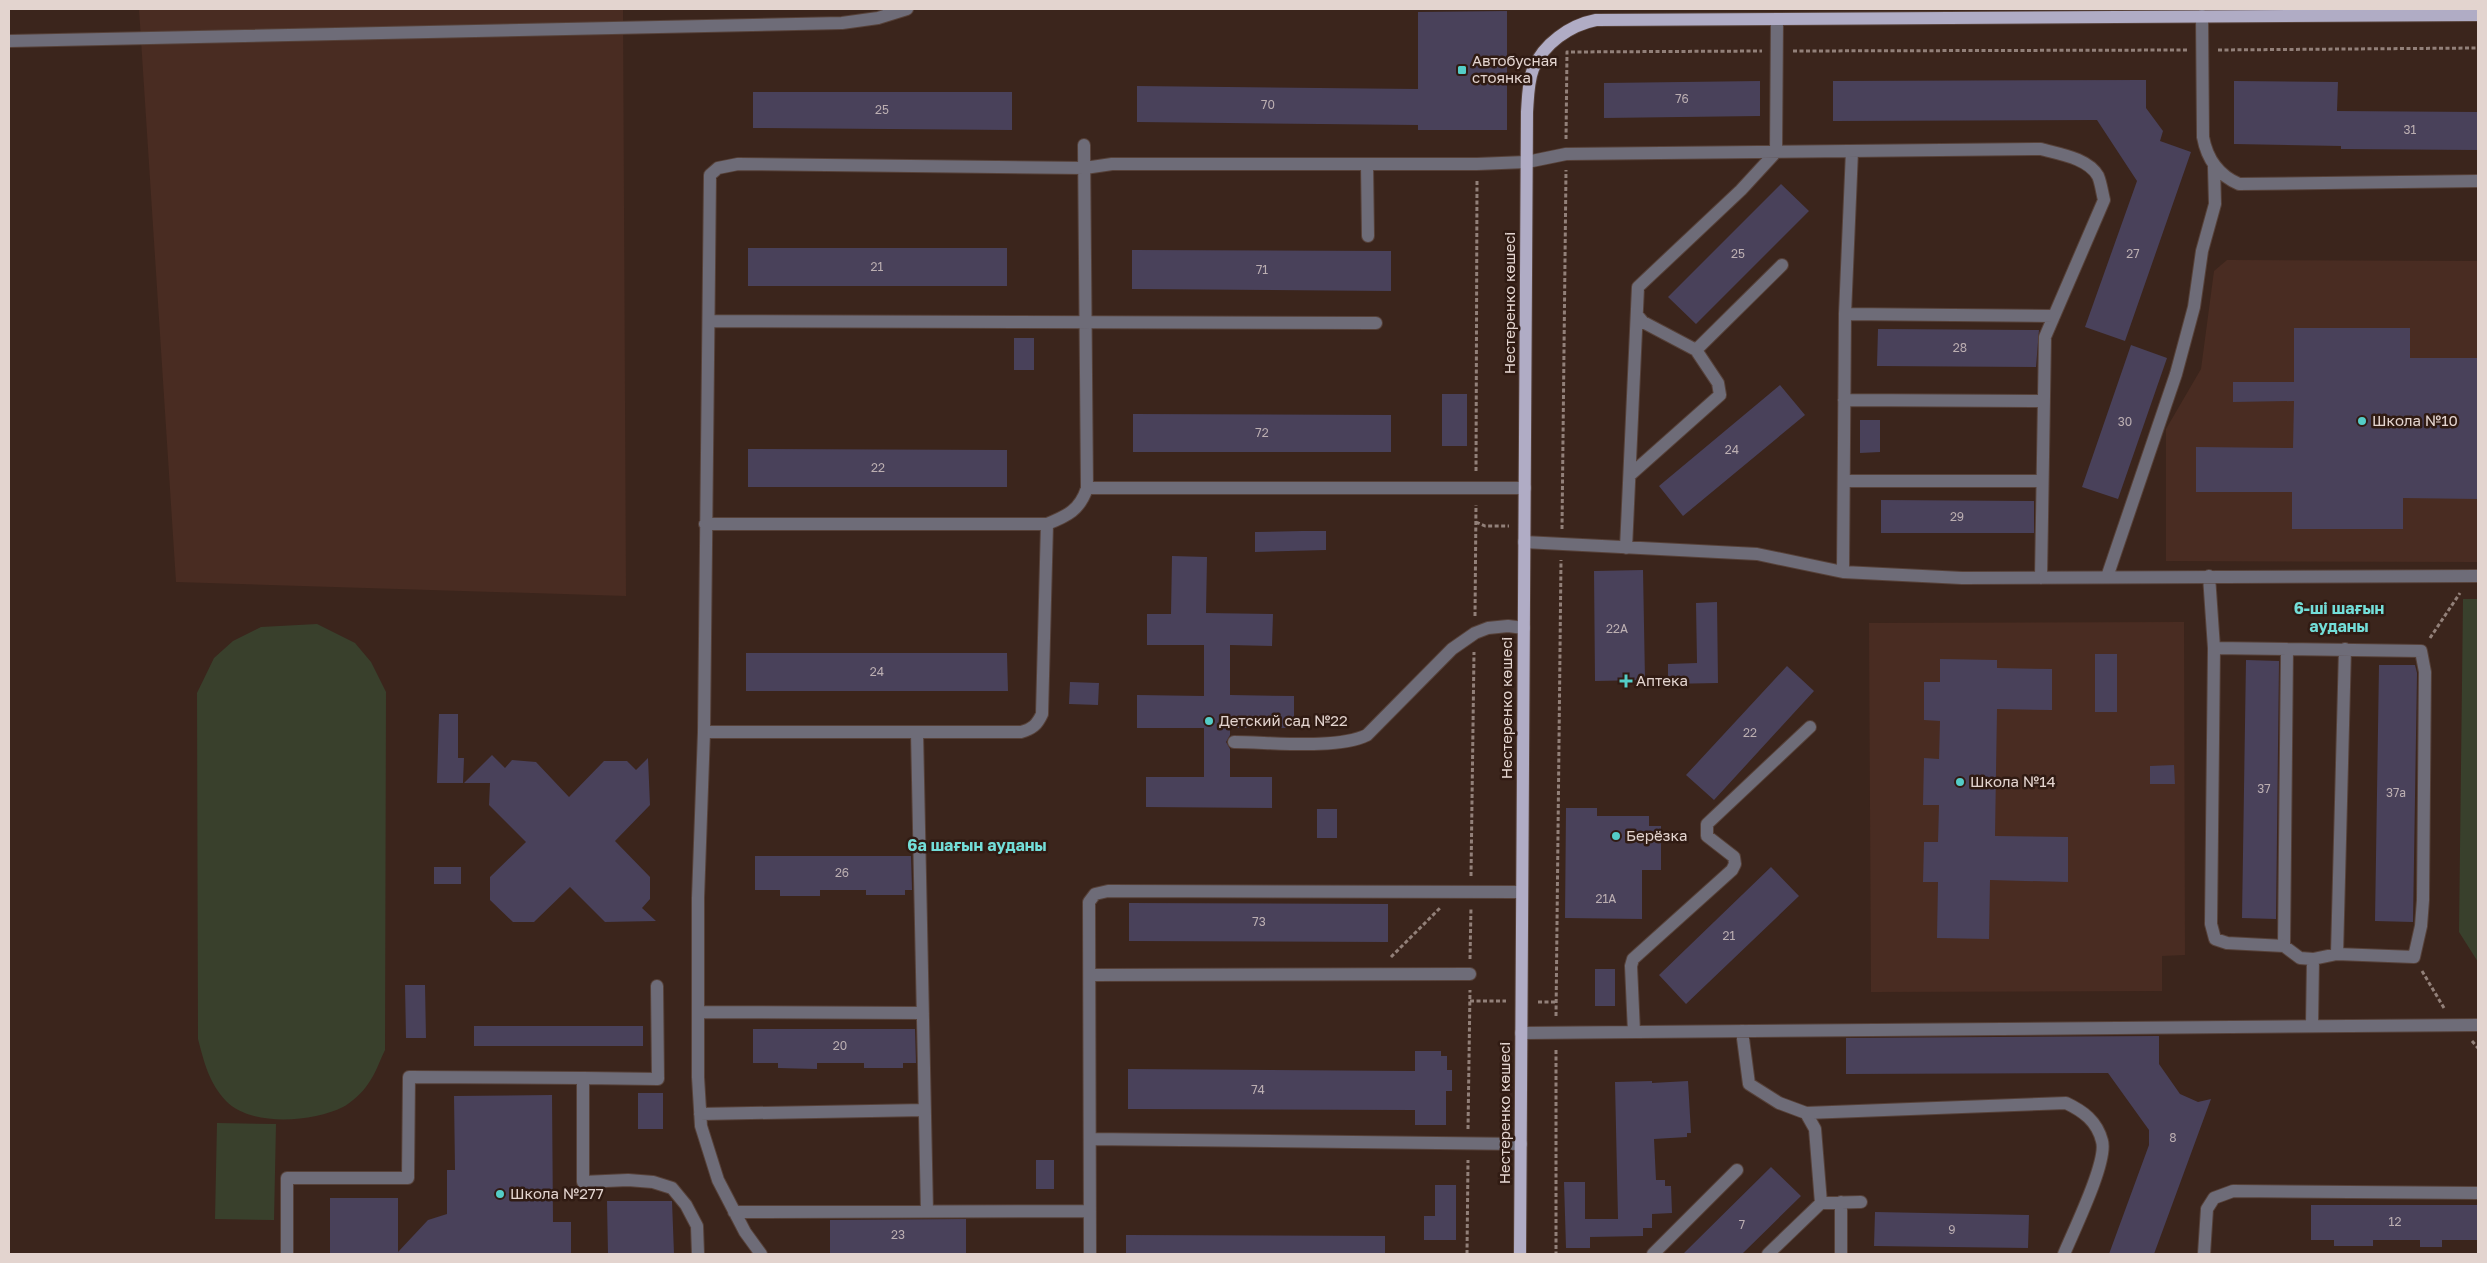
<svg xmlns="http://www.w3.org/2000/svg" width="2487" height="1263" viewBox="0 0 2487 1263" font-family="'Golos Text',sans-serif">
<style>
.built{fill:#492c22}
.green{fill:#39402c}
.building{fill:#49415a}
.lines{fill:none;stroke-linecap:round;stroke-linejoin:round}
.minor-casing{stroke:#564139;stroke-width:14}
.major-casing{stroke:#564139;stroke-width:14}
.path{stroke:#928079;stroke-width:3;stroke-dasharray:4 2.5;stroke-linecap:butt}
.minor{stroke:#6e6c78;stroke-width:12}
.major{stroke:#b0acc5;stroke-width:12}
.poi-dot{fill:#54cdc7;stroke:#301b13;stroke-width:2}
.labels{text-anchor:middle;stroke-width:5;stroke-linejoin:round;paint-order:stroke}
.number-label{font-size:12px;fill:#bcafb2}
.poi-label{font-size:15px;fill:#e3d4cf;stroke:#301b13;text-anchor:start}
.street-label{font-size:15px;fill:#e3d4cf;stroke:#301b13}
.neighbourhood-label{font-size:16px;font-weight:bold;fill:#73ded8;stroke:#301b13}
</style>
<rect width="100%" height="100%" fill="#3b251c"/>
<path class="built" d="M 139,9 L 623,9 L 626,596 L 176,582 Z
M 2227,260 L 2478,261 L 2478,562 L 2166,561 L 2166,429 L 2201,369 L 2214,271 Z
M 2184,622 L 2185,955 L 2162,956 L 2162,991 L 1871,992 L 1869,623 Z"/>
<path class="green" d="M 2463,599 L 2478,599 L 2478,962 L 2459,932 Z
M 317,624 L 355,643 L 371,662 L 386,692 L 385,1050 C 380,1060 375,1075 368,1084 C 363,1092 351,1103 343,1107 C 313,1122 251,1127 226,1101 C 209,1083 204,1062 198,1039 L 197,693 L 214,658 L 233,641 L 261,627 Z
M 217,1123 L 276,1124 L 274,1220 L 215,1219 Z"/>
<path class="building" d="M 1507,11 L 1507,130 L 1418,130 L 1418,125 L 1137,122 L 1137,86 L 1418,89 L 1418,12 Z
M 2146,80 L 2146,108 L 2163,131 L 2160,141 L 2191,152 L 2125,341 L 2085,327 L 2137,181 L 2097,120 L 1833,121 L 1833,81 Z
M 1760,81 L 1760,116 L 1604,118 L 1604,83 Z
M 2234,81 L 2338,82 L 2337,111 L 2478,112 L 2478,150 L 2341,149 L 2341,146 L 2234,144 Z
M 753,92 L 1012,92 L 1012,130 L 753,128 Z
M 1781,184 L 1809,211 L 1696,324 L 1668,297 Z
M 748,248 L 1007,248 L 1007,286 L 748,286 Z
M 1132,250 L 1391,251 L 1391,291 L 1132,289 Z
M 2294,328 L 2410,328 L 2410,358 L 2478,358 L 2478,499 L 2403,498 L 2403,529 L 2292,529 L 2292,492 L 2196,492 L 2196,447 L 2293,448 L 2294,401 L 2233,402 L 2233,382 L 2294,382 Z
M 1878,329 L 2039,330 L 2036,367 L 1877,366 Z
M 1014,338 L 1034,338 L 1034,370 L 1014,370 Z
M 2131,345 L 2167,358 L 2118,499 L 2082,487 Z
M 1780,385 L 1805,415 L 1683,516 L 1659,486 Z
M 1442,394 L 1467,394 L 1467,446 L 1442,446 Z
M 1133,414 L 1391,415 L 1391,452 L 1133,452 Z
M 1860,420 L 1880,420 L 1880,452 L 1860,453 Z
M 748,449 L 1007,450 L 1007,487 L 748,487 Z
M 1881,500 L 2034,501 L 2034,533 L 1881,533 Z
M 1302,531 L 1326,531 L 1326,550 L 1255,552 L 1255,532 Z
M 1172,556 L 1207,557 L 1206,613 L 1273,614 L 1272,646 L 1230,645 L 1230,695 L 1294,696 L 1294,728 L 1230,728 L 1230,735 L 1226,742 L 1230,749 L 1230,777 L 1272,777 L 1272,808 L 1146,807 L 1146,777 L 1204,777 L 1204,728 L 1137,728 L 1137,695 L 1204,696 L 1204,645 L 1147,645 L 1147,614 L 1171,614 Z
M 1643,570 L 1645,680 L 1595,681 L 1594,571 Z
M 1717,602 L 1718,683 L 1668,684 L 1668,664 L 1697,663 L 1696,603 Z
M 746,653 L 1007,653 L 1008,691 L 746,691 Z
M 2095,654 L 2117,654 L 2117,712 L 2095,712 Z
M 1940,659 L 1997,660 L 1997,668 L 2052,669 L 2052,710 L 1997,709 L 1995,836 L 2068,837 L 2068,882 L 1990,880 L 1989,939 L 1937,938 L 1938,882 L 1923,882 L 1924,842 L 1938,842 L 1939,805 L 1923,805 L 1924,758 L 1939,759 L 1940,721 L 1924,720 L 1924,682 L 1940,682 Z
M 2246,660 L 2279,661 L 2276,919 L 2242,918 Z
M 2379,665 L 2415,665 L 2417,673 L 2413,922 L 2375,921 Z
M 1787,666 L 1814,691 L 1714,800 L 1686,775 Z
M 1070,682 L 1099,683 L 1098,705 L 1069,704 Z
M 439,714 L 458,714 L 458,758 L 464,758 L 463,783 L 437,783 Z
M 492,755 L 505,768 L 512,760 L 536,762 L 569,797 L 604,761 L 627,761 L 636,770 L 648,758 L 650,805 L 615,841 L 650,877 L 650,899 L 642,908 L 656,921 L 605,922 L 570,887 L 534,922 L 513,922 L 490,900 L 490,877 L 526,842 L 489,805 L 490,783 L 464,783 Z
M 2174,765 L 2175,784 L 2150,784 L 2150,766 Z
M 1566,808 L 1597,808 L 1597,816 L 1649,816 L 1649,826 L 1661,826 L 1661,870 L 1642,870 L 1642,919 L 1565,918 Z
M 1317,809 L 1337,809 L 1337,838 L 1317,838 Z
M 755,856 L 911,856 L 912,890 L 905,890 L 905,895 L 866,895 L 866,890 L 820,890 L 820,896 L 780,896 L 780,890 L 755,890 Z
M 434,867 L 461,867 L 461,884 L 434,884 Z
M 1771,867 L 1799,896 L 1686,1004 L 1659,975 Z
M 1129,903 L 1388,904 L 1388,942 L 1129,941 Z
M 1595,969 L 1615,969 L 1615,1006 L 1595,1006 Z
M 405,985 L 425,985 L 426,1038 L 406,1038 Z
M 474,1026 L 643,1026 L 643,1046 L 474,1046 Z
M 753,1029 L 915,1029 L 916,1063 L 903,1063 L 903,1068 L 864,1068 L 864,1063 L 817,1063 L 817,1069 L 778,1068 L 778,1063 L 753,1063 Z
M 2159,1036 L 2159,1064 L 2180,1094 L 2198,1102 L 2211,1099 L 2154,1254 L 2109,1254 L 2149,1145 L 2149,1130 L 2108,1073 L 1846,1074 L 1846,1038 Z
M 1415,1051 L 1441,1051 L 1441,1056 L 1447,1056 L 1447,1070 L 1452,1070 L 1452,1091 L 1446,1091 L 1446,1125 L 1415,1125 L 1415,1110 L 1128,1109 L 1128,1069 L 1415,1071 Z
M 1652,1081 L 1652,1083 L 1688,1081 L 1691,1133 L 1687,1133 L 1687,1137 L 1654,1139 L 1656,1180 L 1665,1180 L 1665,1186 L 1671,1186 L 1672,1213 L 1652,1214 L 1652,1228 L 1643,1228 L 1643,1236 L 1590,1237 L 1590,1248 L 1566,1248 L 1564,1182 L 1585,1182 L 1585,1219 L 1618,1219 L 1615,1082 Z
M 638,1093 L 663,1093 L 663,1129 L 638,1129 Z
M 552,1095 L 553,1222 L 571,1222 L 571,1254 L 330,1254 L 330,1198 L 398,1198 L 398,1252 L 428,1220 L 447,1214 L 447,1170 L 455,1170 L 454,1096 Z
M 1036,1160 L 1054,1160 L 1054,1189 L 1036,1189 Z
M 1771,1167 L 1801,1196 L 1742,1254 L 1683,1254 Z
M 1435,1185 L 1456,1185 L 1456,1240 L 1424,1240 L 1424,1216 L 1435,1216 Z
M 607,1201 L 672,1201 L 674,1254 L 608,1254 Z
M 2311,1205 L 2478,1205 L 2478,1240 L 2442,1240 L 2442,1247 L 2420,1247 L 2420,1240 L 2373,1240 L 2373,1246 L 2334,1246 L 2334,1240 L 2311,1240 Z
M 1875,1212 L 2029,1215 L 2028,1248 L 1874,1246 Z
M 966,1219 L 966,1253 L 830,1253 L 830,1220 Z
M 1126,1235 L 1385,1236 L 1385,1254 L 1126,1254 Z"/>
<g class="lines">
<g class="minor-casing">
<path id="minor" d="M 2202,16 L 2203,137 C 2207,159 2218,175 2239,184 L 2478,181
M 9,41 L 842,23 L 878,18 L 907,9
M 1367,164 L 1368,236
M 1845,314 L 2054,316
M 709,321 L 1376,323
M 1696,350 L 1782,265
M 1844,400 L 2044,401
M 1630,475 L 1720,395 L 1718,383 L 1696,350 L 1643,322 L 1638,316
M 1844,481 L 2042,481
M 1087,488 L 1525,488
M 705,524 L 1047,524
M 1524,542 L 1757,554 L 1843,572 L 1962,578 L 2478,576
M 1626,548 L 1638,287 L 1741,190 L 1776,152 L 1777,19
M 1843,572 L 1845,314 L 1852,151
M 2209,576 L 2214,648 L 2211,924 L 2215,939 L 2227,943 L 2284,946 L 2300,958 L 2313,959 L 2337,954 L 2414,957 L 2421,926 L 2423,900 L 2425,672 L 2421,651 L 2214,648
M 2107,577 L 2176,374 L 2194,307 L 2202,251 L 2215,204 L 2214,167
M 704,732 L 1021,732 C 1032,729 1037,725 1042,714 L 1047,524 C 1067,516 1080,510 1087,488 L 1084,145
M 917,732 L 927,1212
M 1234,742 C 1270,742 1336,750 1367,735 L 1452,649 L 1475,633 L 1488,628 L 1508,626 L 1524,628
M 2284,946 L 2287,649
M 2337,954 L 2345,649
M 1091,975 L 1470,974
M 698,1012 L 923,1013
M 2312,1026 L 2313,959
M 1742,1031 L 1749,1084 L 1779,1103 L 1806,1113 L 1815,1129 L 1821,1203
M 1634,1032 L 1631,966 L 1633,959 L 1732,870 L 1735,864 L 1734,857 L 1707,836 L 1707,824 L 1810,727
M 1521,1033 L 2478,1025
M 583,1078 L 658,1079 L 657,986
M 1806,1113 L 2066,1103 C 2083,1111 2097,1121 2102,1141 C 2108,1161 2073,1232 2064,1254
M 700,1114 L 925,1110
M 1090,1139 L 1521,1144
M 1841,1202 L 1841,1254
M 734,1212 L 1090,1211
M 287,1254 L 287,1178 L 408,1178 L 409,1077 L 583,1078 L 583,1182 L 628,1180 L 653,1182 L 672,1188 L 686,1205 L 697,1226 L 698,1254
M 761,1254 L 745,1232 L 718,1180 L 701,1126 L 698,1077 L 698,898 L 704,732 L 710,175 L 718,168 L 738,164 L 1085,168 L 1112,164 L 1477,164 L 1527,162 L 1566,154 L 2041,149 C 2059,154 2088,158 2098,176 C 2101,183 2102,192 2104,200 L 2045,337 L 2041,578
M 1090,1254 L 1089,902 L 1095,894 L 1108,891 L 1522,892
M 1653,1254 L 1737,1170
M 1768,1254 L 1821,1203 L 1861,1202
M 2204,1254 L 2207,1209 L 2214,1198 L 2233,1191 L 2478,1193"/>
</g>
<g class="major-casing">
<path id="major" d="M 1520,1254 L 1527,112 C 1528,98 1528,82 1533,69 C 1543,44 1570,25 1596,20 L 2478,15"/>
</g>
<path class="path" d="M 2218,50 L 2478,48
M 1793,51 L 2187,50
M 1566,139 L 1567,52 L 1762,51
M 1476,471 L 1477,180
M 1476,522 L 1485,526 L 1509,526
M 1562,529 L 1566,170
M 1475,616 L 1476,505
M 2430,638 L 2460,593
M 1471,876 L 1474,652
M 1391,957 L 1440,908
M 1470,959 L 1471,907
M 2422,971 L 2444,1008
M 1470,1001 L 1506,1001
M 1538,1002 L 1556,1002
M 1556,1016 L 1561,560
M 2472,1041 L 2478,1048
M 1556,1050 L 1556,1254
M 1468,1129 L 1470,990
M 1467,1254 L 1468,1160"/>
<use href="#minor" class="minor"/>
<use href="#major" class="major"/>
</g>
<g class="poi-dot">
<rect x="1457" y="65" width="10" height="10" rx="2.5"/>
<circle cx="2362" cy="421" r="5"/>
<path d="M1623.5 673.5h5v5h5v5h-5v5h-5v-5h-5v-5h5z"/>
<circle cx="1209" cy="721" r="5"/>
<circle cx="1960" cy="782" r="5"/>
<circle cx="1616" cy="836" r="5"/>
<circle cx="500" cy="1194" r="5"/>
</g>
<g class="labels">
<g class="number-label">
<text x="1682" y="103">76</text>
<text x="1268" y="109">70</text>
<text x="882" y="114">25</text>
<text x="2410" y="134">31</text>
<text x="1738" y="258">25</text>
<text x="2133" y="258">27</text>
<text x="877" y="271">21</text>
<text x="1262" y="274">71</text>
<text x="1960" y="352">28</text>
<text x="2125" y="426">30</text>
<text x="1262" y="437">72</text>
<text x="1732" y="454">24</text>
<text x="878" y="472">22</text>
<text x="1957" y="521">29</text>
<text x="1617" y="633">22A</text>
<text x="877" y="676">24</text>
<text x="1750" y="737">22</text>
<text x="2264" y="793">37</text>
<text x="2396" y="797">37а</text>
<text x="842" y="877">26</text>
<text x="1606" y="903">21А</text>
<text x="1259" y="926">73</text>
<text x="1729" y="940">21</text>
<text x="840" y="1050">20</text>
<text x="1258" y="1094">74</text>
<text x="2173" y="1142">8</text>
<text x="2395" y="1226">12</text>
<text x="1742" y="1229">7</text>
<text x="1952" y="1234">9</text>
<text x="898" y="1239">23</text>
</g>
<g class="poi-label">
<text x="1472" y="66">Автобусная<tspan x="1472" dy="17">стоянка</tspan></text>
<text x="2372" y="426">Школа №10</text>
<text x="1636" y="686">Аптека</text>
<text x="1219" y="726">Детский сад №22</text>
<text x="1970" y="787">Школа №14</text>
<text x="1626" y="841">Берёзка</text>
<text x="510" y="1199">Школа №277</text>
</g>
<g class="street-label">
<text transform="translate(1510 303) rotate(-90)" y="5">Нестеренко көшесі</text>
<text transform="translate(1507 708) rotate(-90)" y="5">Нестеренко көшесі</text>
<text transform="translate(1505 1113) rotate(-90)" y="5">Нестеренко көшесі</text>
</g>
<g class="neighbourhood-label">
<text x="2339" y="614">6-ші шағын<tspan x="2339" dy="18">ауданы</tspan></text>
<text x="977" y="851">6а шағын ауданы</text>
</g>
</g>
<rect width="2487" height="1263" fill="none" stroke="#e3d4cf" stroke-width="20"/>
</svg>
